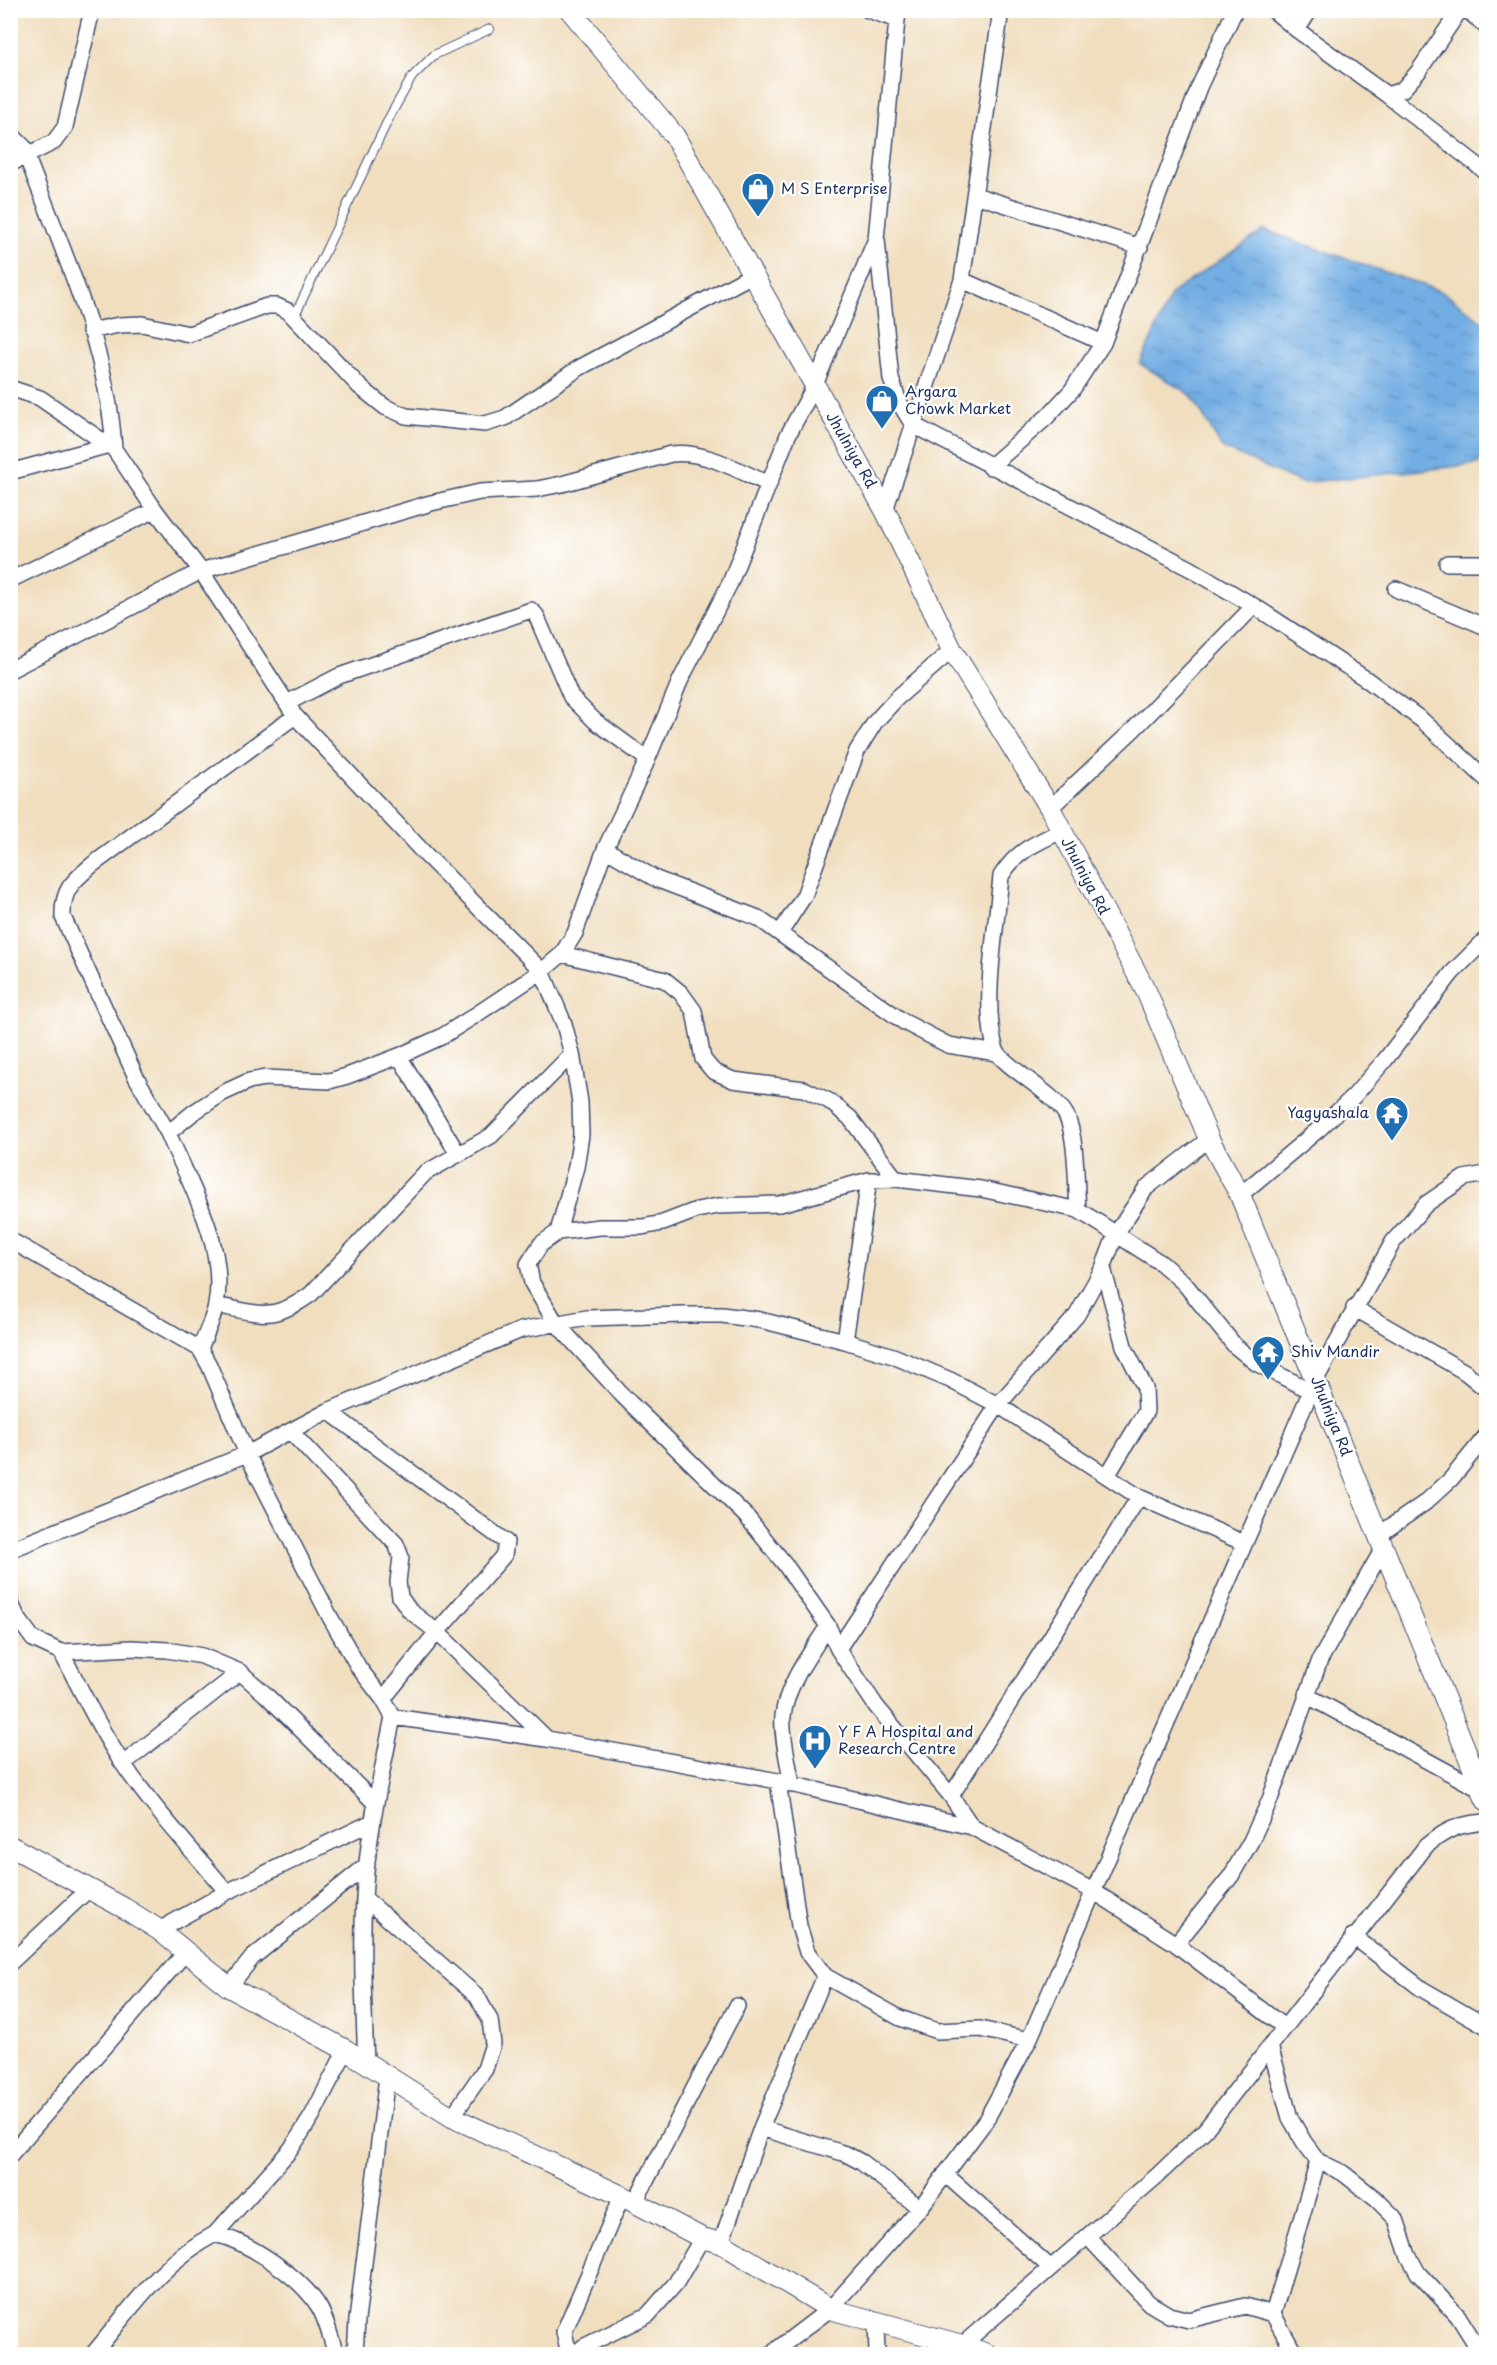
<svg xmlns="http://www.w3.org/2000/svg" width="1497" height="2365" viewBox="0 0 1497 2365" font-family="'Playpen Sans',sans-serif">
<style>
.water{fill:url(#water-ripples);stroke:#466ea0;stroke-width:1.5}
.lines{fill:none;stroke-linecap:round;stroke-linejoin:round}
.service-casing{stroke:#3b496d;stroke-width:10}
.minor-casing{stroke:#3b496d;stroke-width:18}
.tertiary-casing{stroke:#3b496d;stroke-width:22}
.service{stroke:#fff;stroke-width:8}
.minor{stroke:#fff;stroke-width:15}
.tertiary{stroke:#fff;stroke-width:20}
.labels{text-anchor:middle;stroke-width:4.5;stroke-linejoin:round;paint-order:stroke}
.poi-label{font-size:15px;fill:#1b2f5e;stroke:#fff;text-anchor:start}
.street-label{font-size:15px;fill:#1b2f5e;stroke:#fff}
</style>
<defs>
<pattern id="water-ripples" width="26" height="14" patternUnits="userSpaceOnUse" patternTransform="scale(1.5)"><rect width="26" height="14" fill="#72ade3"/><path d="M2 4q2-2 4 0t4 0M15 11q2-2 4 0t4 0" fill="none" stroke="#5d8dbb"/></pattern>
</defs>
<rect width="100%" height="100%" fill="#fff"/>
<filter id="ink" filterUnits="userSpaceOnUse"><feTurbulence type="fractalNoise" baseFrequency=".0167" numOctaves="2"/><feDisplacementMap in="SourceGraphic" scale="12" xChannelSelector="R" yChannelSelector="G"/><feConvolveMatrix kernelMatrix="1 2 1 2 8 2 1 2 1" color-interpolation-filters="sRGB"/></filter>
<filter id="wash" filterUnits="userSpaceOnUse"><feTurbulence type="fractalNoise" baseFrequency=".008" numOctaves="4" result="noise"/><feDisplacementMap in="SourceGraphic" scale="24" xChannelSelector="R" yChannelSelector="G"/><feGaussianBlur stdDeviation="1.35" result="paint"/><feColorMatrix in="noise" values="0 0 0 0 0 0 0 0 0 0 0 0 0 0 0 0 0 1.4 0 .05"/><feComposite in="paint" operator="in"/></filter>
<g filter="url(#wash)">
<rect width="100%" height="100%" fill="#f0debf"/>
<path class="water" d="M 1264,230 L 1443,292 L 1486,324 L 1486,450 L 1478,464 L 1302,483 L 1222,448 L 1191,395 L 1140,364 L 1172,293 Z"/>
</g>
<g filter="url(#ink)">
<g class="lines">
<g class="service-casing">
<path id="service" d="M 294,317 L 390,116 L 412,77 L 434,55 L 490,29"/>
</g>
<g class="minor-casing">
<path id="minor" d="M 868,10 L 897,20
M 1273,10 L 1297,30 L 1387,95 L 1402,90 L 1418,72 L 1460,10
M 1467,10 L 1486,26
M 1297,30 L 1310,10
M 1387,95 L 1486,172
M 10,133 L 30,153
M 26,155 C 62,249 108,347 114,449
M 10,164 L 54,142 L 65,127 L 92,10
M 975,195 L 1140,247
M 877,240 L 891,379 L 899,402 L 913,425 L 1191,569 L 1254,606 L 1366,679 L 1423,721 L 1486,779
M 962,280 L 1103,343
M 90,331 L 119,325 L 142,324 L 189,334 L 267,306 L 277,306 L 288,311 L 360,387 L 385,407 L 406,416 L 485,424 L 505,418 L 579,368 L 752,275
M 10,388 L 40,398 L 114,449 L 155,510 L 201,571 L 292,711
M 990,467 L 1047,417 L 1072,390 L 1103,343 L 1199,87 L 1235,10
M 10,472 L 109,445
M 885,510 L 962,280 L 1001,10
M 1447,563 L 1486,563
M 10,580 L 155,510
M 1396,589 L 1486,627
M 10,670 L 201,571 L 431,503 L 480,492 L 537,489 L 562,484 L 671,454 C 706,450 738,471 769,484
M 287,703 L 339,676 L 531,610 L 536,615 L 571,697 L 595,721 L 647,759
M 1050,808 L 1134,729 L 1254,606
M 1061,831 C 1035,844 1017,850 1001,876 C 997,926 981,1004 996,1050 C 1002,1066 1054,1092 1066,1115 C 1077,1137 1076,1185 1078,1210
M 605,849 L 656,879 L 758,918 L 904,1022 L 948,1045 L 997,1053
M 780,933 L 804,896 L 857,751 L 875,722 L 897,698 L 952,650
M 562,954 L 665,980 L 681,993 L 694,1011 L 703,1059 L 713,1071 L 733,1080 L 804,1089 L 829,1101 L 850,1118 L 896,1179
M 399,1056 L 458,1154
M 168,1133 L 136,1077 L 63,917 C 62,890 72,882 92,865 L 295,716 L 426,855 L 542,971 L 564,1024 L 572,1054 L 580,1102 L 581,1135 L 576,1167 L 558,1232
M 1240,1195 L 1319,1129 L 1354,1096 L 1385,1060 L 1452,973 L 1486,939
M 10,1240 L 200,1349 L 209,1365 L 247,1454 L 330,1617 L 359,1668 L 383,1699 L 393,1717 C 381,1777 367,1837 364,1899 C 361,1954 364,2009 366,2064
M 1103,1268 L 1124,1346 L 1145,1388 L 1146,1411 L 1107,1476
M 216,1305 C 259,1314 273,1322 311,1294 L 425,1173 L 491,1136 L 572,1054
M 1354,1308 L 1465,1372 L 1486,1389
M 845,1341 L 869,1180
M 200,1349 C 205,1335 213,1320 216,1305 C 227,1246 190,1185 168,1133 L 194,1112 L 223,1093 L 249,1081 L 265,1078 L 329,1081 L 347,1076 L 399,1056 L 441,1037 L 471,1018 L 542,971 L 562,954 L 575,933 L 605,849 L 645,765 L 680,681 L 730,583 L 788,435 L 814,387 L 876,239 L 898,10
M 328,1411 L 506,1542 L 504,1555 L 437,1632 L 383,1699
M 291,1432 L 396,1544 L 401,1557 L 398,1582 L 400,1597 L 410,1611 L 437,1632 L 547,1739
M 1380,1534 L 1426,1502 L 1451,1479 L 1486,1436
M 10,1550 L 247,1454 L 328,1411 L 521,1330 L 587,1318 L 683,1315 L 722,1315 L 760,1320 L 845,1341 L 893,1356 L 950,1380 L 998,1405 L 1139,1497 L 1244,1543
M 10,1601 L 17,1617 L 33,1639 L 61,1652 L 132,1648 L 167,1650 L 202,1656 L 240,1672 L 265,1694 L 375,1803
M 838,1649 L 998,1405 L 1077,1315 L 1103,1268 L 1116,1234 L 1146,1188 L 1209,1139
M 61,1652 C 81,1689 99,1729 123,1764 C 154,1809 192,1850 227,1892
M 1306,1695 L 1483,1791
M 393,1717 L 547,1739 L 778,1781 L 972,1827 L 1093,1891 L 1176,1944 L 1284,2027
M 123,1764 L 240,1672
M 778,1781 L 799,1926 L 807,1952 L 825,1976 L 900,2018 L 937,2031 L 980,2029 L 1029,2040
M 792,1785 C 789,1766 781,1734 783,1716 C 787,1683 811,1653 828,1626
M 951,1796 L 1139,1497
M 972,1827 L 951,1796 L 876,1706 L 838,1649 L 828,1626 L 784,1563 L 746,1516 L 623,1396 L 556,1323 L 532,1283 L 528,1264 L 541,1244 L 558,1232 L 600,1227 L 642,1227 L 663,1223 L 697,1210 L 718,1206 L 780,1204 L 869,1180 L 896,1179 L 981,1189 L 1078,1210 L 1099,1223 L 1161,1263 L 1184,1283 L 1235,1346 L 1256,1363 L 1311,1391
M 364,1898 L 477,1996 L 490,2020 L 493,2044 L 485,2069 L 452,2117
M 159,1930 L 227,1892 L 372,1822
M 1353,1936 L 1422,1989 L 1486,2026
M 1176,1944 L 1231,1876 L 1251,1841 L 1269,1802 L 1320,1660 L 1384,1547
M 10,1963 L 89,1889
M 229,1987 L 252,1958 L 367,1865
M 1270,2046 L 1290,2118 L 1304,2142 L 1318,2161 L 1343,2173 L 1377,2200 L 1396,2219 L 1408,2255 L 1418,2273 L 1458,2316 L 1473,2340 L 1479,2354
M 761,2128 L 846,2154 L 861,2162 L 920,2208
M 10,2155 L 185,1953
M 945,2174 L 1051,2268
M 635,2202 L 737,2006
M 215,2234 L 291,2149 L 312,2116 L 346,2050
M 1088,2237 L 1149,2303 L 1169,2315 L 1189,2320 L 1245,2306 L 1273,2314 L 1295,2354
M 721,2243 L 761,2128 L 825,1976
M 1273,2314 L 1318,2161
M 876,2321 L 877,2354
M 93,2354 C 131,2309 161,2262 215,2234 C 249,2242 301,2277 319,2307 C 327,2320 331,2340 336,2354
M 355,2354 L 357,2320 L 387,2077
M 573,2354 L 567,2345 L 564,2332 L 622,2196
M 576,2354 L 583,2347 L 648,2315 L 676,2283 L 702,2238
M 771,2354 L 830,2309 L 920,2208 L 986,2120 L 1029,2040 L 1316,1379 L 1393,1242 L 1426,1204 L 1464,1178 L 1486,1174
M 957,2354 L 962,2345 L 1158,2175 L 1205,2130 L 1426,1846 C 1447,1829 1459,1824 1486,1822"/>
</g>
<g class="tertiary-casing">
<path id="tertiary" d="M 570,10 L 674,135 L 885,510 L 952,650 L 1050,808 L 1147,993 L 1209,1139 L 1240,1195 L 1486,1800
M 10,1846 L 124,1908 L 159,1930 L 229,1987 L 346,2050 L 452,2117 L 622,2196 L 702,2238 L 721,2243 L 830,2309 L 962,2345 L 987,2354"/>
</g>
<use href="#service" class="service"/>
<use href="#minor" class="minor"/>
<use href="#tertiary" class="tertiary"/>
</g>
</g>
<defs>
<g id="shop-pin" transform="scale(1.725)"><path d="M0 17L-7.5 6A9.5 9.5 0 1 1 7.5 6Z" fill="#1f6fb2" stroke="#fff"/><path d="M-5-2.5h2.3a2.7 3.5 0 0 1 5.4 0H5L5.5 6h-11ZM-1.5-2.5h3a1.5 2.3 0 0 0-3 0Z" fill="#fff"/></g>
<g id="temple-pin" transform="scale(1.725)"><path d="M0 17L-7.5 6A9.5 9.5 0 1 1 7.5 6Z" fill="#1f6fb2" stroke="#fff"/><path d="M0-6L5-2H3V0L6.5 2.5H4V6H1.5V3h-3V6H-4V2.5H-6.5L-3 0V-2H-5Z" fill="#fff"/></g>
<g id="hospital-pin" transform="scale(1.725)"><path d="M0 17L-7.5 6A9.5 9.5 0 1 1 7.5 6Z" fill="#1f6fb2" stroke="#fff"/><path d="M-5-5h3v3.5h4V-5h3V5h-3V1.5h-4V5h-3Z" fill="#fff"/></g>
</defs>
<g fill-rule="evenodd">
<use href="#shop-pin" x="758" y="189"/>
<use href="#shop-pin" x="882" y="401"/>
<use href="#temple-pin" x="1392" y="1113"/>
<use href="#temple-pin" x="1268" y="1352"/>
<use href="#hospital-pin" x="815" y="1741"/>
</g>
<g class="labels">
<g class="poi-label">
<text x="781" y="194">M S Enterprise</text>
<text x="905" y="397">Argara<tspan x="905" dy="17">Chowk Market</tspan></text>
<text x="1369" y="1118" text-anchor="end">Yagyashala</text>
<text x="1291" y="1357">Shiv Mandir</text>
<text x="838" y="1737">Y F A Hospital and<tspan x="838" dy="17">Research Centre</tspan></text>
</g>
<g class="street-label">
<text transform="translate(851 450) rotate(60)" y="5">Jhulniya Rd</text>
<text transform="translate(1085 876) rotate(62)" y="5">Jhulniya Rd</text>
<text transform="translate(1331 1416) rotate(68)" y="5">Jhulniya Rd</text>
</g>
</g>
<rect width="1497" height="2365" fill="none" stroke="#fff" stroke-width="36"/>
</svg>
